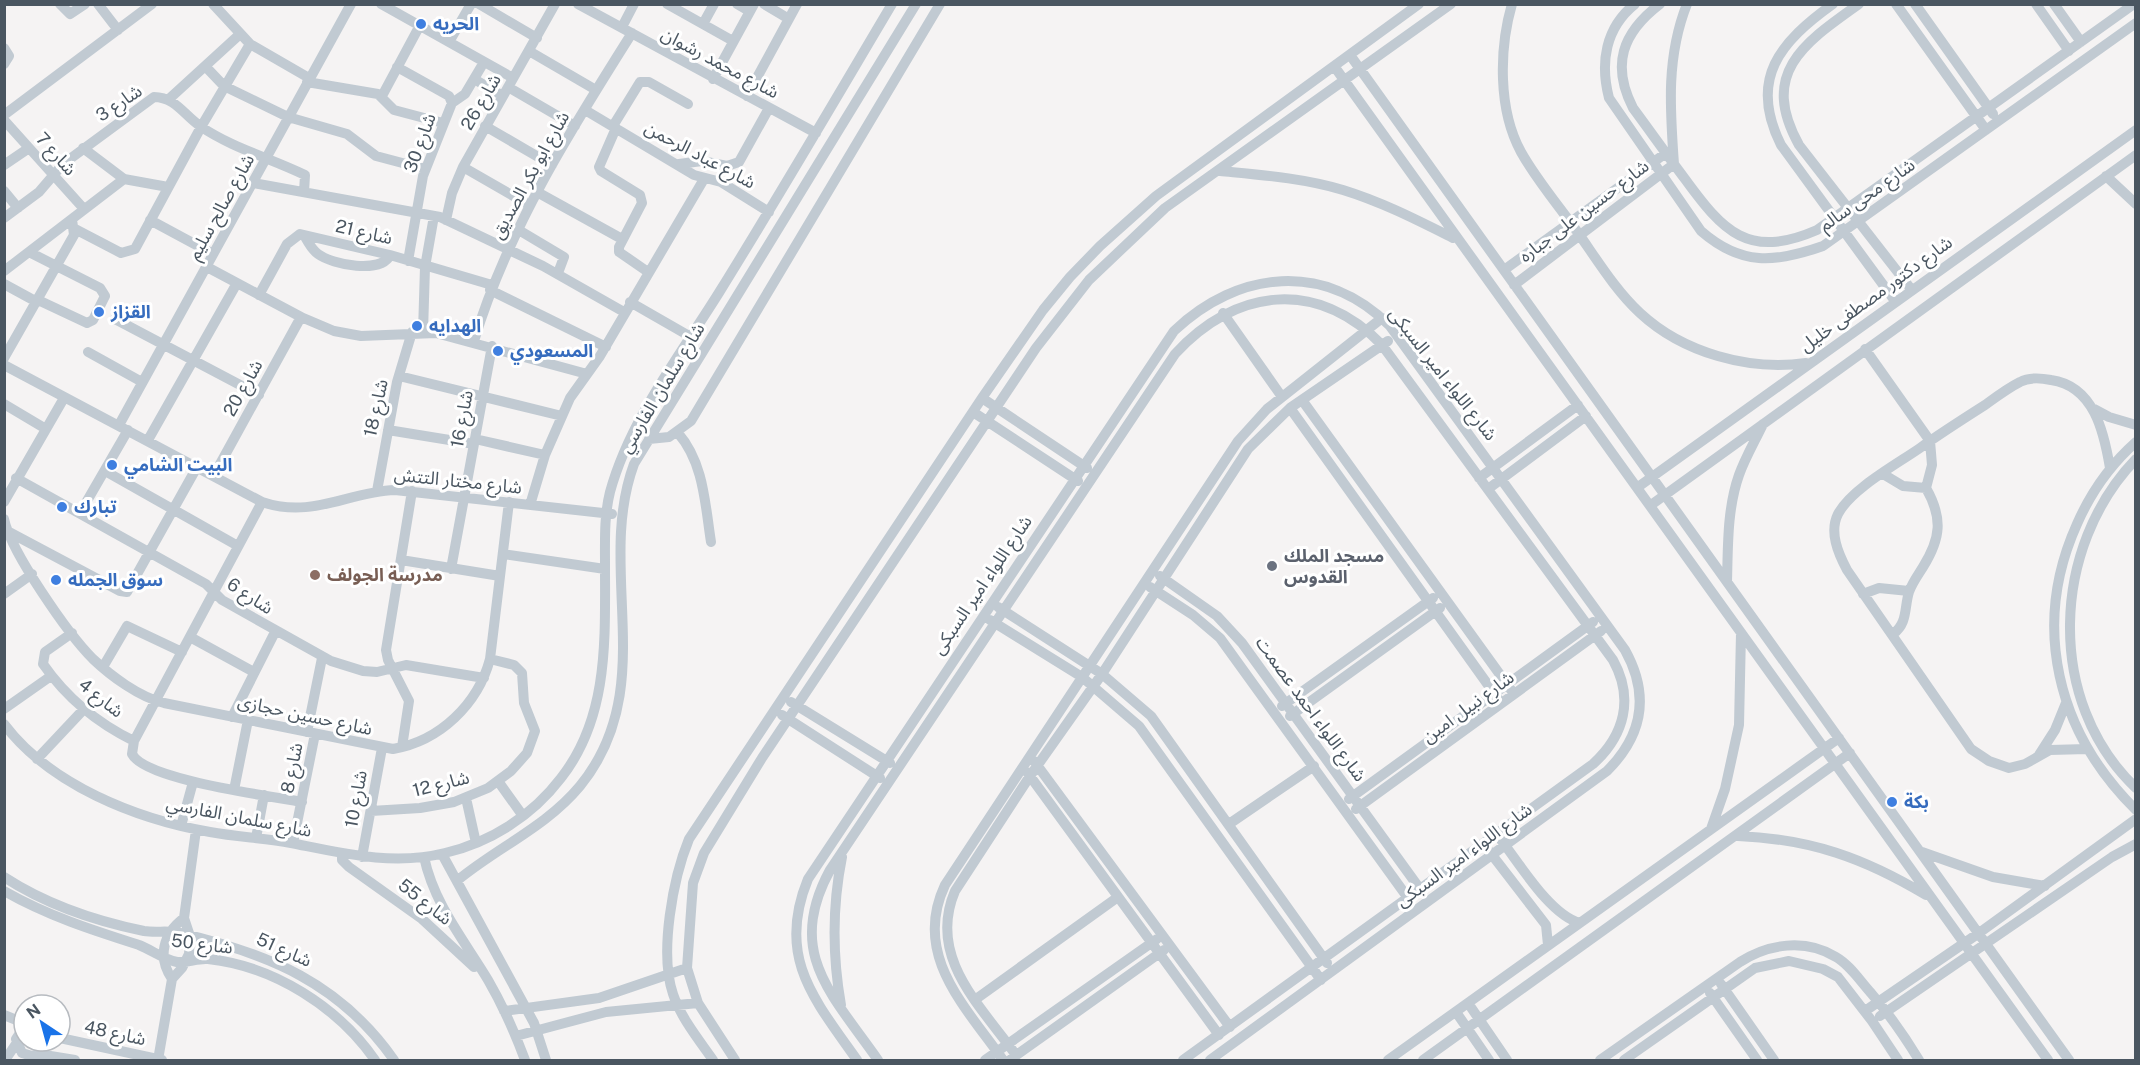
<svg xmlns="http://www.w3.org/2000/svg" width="2140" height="1065" viewBox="0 0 2140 1065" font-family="'Public Sans','Noto Sans Arabic',sans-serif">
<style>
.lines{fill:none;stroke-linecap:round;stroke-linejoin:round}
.minor{stroke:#c1cad2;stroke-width:10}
.shop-dot{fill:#3f7fe0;stroke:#fff;stroke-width:2}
.worship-dot{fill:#6b7280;stroke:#fff;stroke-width:2}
.education-dot{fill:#8d6e63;stroke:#fff;stroke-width:2}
.labels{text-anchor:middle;stroke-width:6;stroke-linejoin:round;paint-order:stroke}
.shop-label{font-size:18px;font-weight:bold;fill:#366cbe;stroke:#fff;text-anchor:start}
.street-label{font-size:18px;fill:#4a5661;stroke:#fff}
.worship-label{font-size:18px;font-weight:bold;fill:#5b616d;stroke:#fff;text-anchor:start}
.education-label{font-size:18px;font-weight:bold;fill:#785e54;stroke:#fff;text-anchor:start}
</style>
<rect width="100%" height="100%" fill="#f5f3f3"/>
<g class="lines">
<path class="minor" d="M 60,4 L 70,14 L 85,4
M 98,4 L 118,30
M 213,4 L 250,44 L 309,78
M 381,4 L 513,78
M 479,4 L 537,38
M 578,4 L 816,133
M 667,4 L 733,41
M 737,4 L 749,11
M 764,4 L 789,19
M 1512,4 C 1499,49 1498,110 1521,152 C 1536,179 1558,205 1576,230 C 1596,258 1615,290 1640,313 C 1683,353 1749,371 1806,363
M 1635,4 C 1605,28 1600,63 1609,98 L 1701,231 C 1741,266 1775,263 1823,246 L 2136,23
M 1660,4 C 1622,33 1611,65 1633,108 C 1650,131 1667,155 1685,179 C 1723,231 1748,260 1817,230 L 2134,4
M 1833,4 C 1780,42 1748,79 1781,145 L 1895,301
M 1859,4 C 1804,43 1759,73 1799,145 L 1911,289
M 1896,4 L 1986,130
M 1915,4 L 1993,114
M 2036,4 L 2069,51
M 2054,4 L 2081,42
M 703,24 L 714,4
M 622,27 L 634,4
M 449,42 L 471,4
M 4,48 L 9,56 L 4,64
M 529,51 L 596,90
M 1350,55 L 2069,1060
M 205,66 L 224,86 L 288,117 L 347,134 L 376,156 L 425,169
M 1334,66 L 2048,1060
M 397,67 L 449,96 L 452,103 L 423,176 L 408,261
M 474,79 L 503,96
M 713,79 L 754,4
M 307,82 L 378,94 L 394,110 L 443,123
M 508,87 L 575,126
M 382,96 L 419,27
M 747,96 L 797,4
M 169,99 L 239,35
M 452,103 L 465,94 L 484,62
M 585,110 L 694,175 L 721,182 L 769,212
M 4,115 L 152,4
M 4,120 L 84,209
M 485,126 L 552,165
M 613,126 L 640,82 L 649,82 L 688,104
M 616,128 L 599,167 L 601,171 L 640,195 L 642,203 L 619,247 L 619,252 L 648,272
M 83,148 L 124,179 L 168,187
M 679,164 L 702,161 L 727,166 L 739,162 L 769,108
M 1674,164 C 1670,109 1666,57 1687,4
M 4,165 L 29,148
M 463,167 L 529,205
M 1220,171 C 1261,175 1303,178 1343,190 C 1382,202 1417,220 1453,238
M 2106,176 L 2136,204
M 253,183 L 440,217 L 543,266 L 624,312
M 4,191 L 18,208
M 537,192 L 622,239
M 4,218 L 39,192 L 63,164 L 154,97 C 175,97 184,115 200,126 C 232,148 270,158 305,175 L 304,192
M 150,220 L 213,254
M 446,220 L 452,193 L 463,167 L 555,4
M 75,229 L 121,253 L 135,249 L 201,127 L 250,44
M 517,229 L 564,257 L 558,273
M 304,235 C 308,242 311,249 318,254 C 333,265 381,274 390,255
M 29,252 L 100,288 L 105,296 L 93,320 L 87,323 L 38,300
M 207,267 L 301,317 L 334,331 L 361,336 L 436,333 L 587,374
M 1504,270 L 1666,153
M 4,271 L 124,179
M 4,284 L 37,302
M 1514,285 L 1674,164
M 490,290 L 606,347
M 259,295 L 287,244 L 300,234 L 390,255 L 492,285
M 630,302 L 691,337
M 1223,313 L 1282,397
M 115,319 L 259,395
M 423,332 L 425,267 L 434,216
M 474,341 C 508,229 570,131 632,33
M 1865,349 L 1930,441 L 1932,465 L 1926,488 C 1943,518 1941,538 1923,567 C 1918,575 1912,583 1909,592 C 1904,608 1908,623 1893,634
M 88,352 L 142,382
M 4,358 L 74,235 L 72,219
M 4,365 L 262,502 C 312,519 347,492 395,490 L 612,514
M 399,376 L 562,416
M 982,398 L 1087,468
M 1302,400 L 1514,694
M 4,404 L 46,429
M 1290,408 L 1501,703
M 2094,409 L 2109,417 L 2136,425
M 973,412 L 1078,481
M 119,425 L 351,4
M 388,430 L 474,444
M 678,433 C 704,463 705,504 711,542
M 475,439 L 545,455
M 649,439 L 669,437 L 691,421 L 940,4
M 148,440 L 237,283
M 2136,442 C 2110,465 2091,492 2077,524 C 2031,626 2057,732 2136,810
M 2136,459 C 2051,547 2045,702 2136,788
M 105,471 L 238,546
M 1883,474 L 1903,486 L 1926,488
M 214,475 L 301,317
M 16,478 L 206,584 L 222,600 L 331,661 L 363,671 L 377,672 L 406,665 L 484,678
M 1479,478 L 1578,405
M 1638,487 L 2136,130
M 1488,489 L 1586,416
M 377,491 L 397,382 L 412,332
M 4,502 L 64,398
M 262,502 L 134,741 L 132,754 C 145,780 271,796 302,802
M 530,505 L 545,455 L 570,398 L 600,356 L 704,179
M 1651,505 L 2136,155
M 80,513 L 128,430
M 4,519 C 11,552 68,634 93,659 C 111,676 139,697 164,703 L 393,749 C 440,741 478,704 490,659 L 509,502
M 9,532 L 120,591 L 127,592 L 197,467
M 503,554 L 605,569
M 401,560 L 500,576
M 451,569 L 492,346
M 1160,576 L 1217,616 L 1242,643 L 1420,889
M 1727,582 C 1728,547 1727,509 1739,475 C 1745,458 1755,441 1763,424
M 1150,587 L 1193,615 L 1220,638 L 1408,898
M 4,594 L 32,574
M 1863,594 L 1879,588 L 1909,591
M 998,607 L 1102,674 L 1151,716 L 1327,963
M 990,620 L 1082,677 L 1139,726 L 1321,980
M 72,633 L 45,652 L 43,664 C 66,697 97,723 134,741
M 190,637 L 254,672
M 103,667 L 127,626 L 182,652
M 791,702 L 890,763
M 1282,706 L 1433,598
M 4,709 L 51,676
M 782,715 L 880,778
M 1290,716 L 1440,608
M 232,717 L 275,632
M 4,724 C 50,785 136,819 210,832 C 237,837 264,838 291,843 C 342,853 393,866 445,853 C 491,842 532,816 561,778 C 609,717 605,640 605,565 C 605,540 604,516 610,492 C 630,419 681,354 720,291 C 779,196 835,100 892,4
M 307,732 L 322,658
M 402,747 L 409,701 L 388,660 L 386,650 L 412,491
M 2087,749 L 2050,750 L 2025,764 L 2009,768 L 1989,761 L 1971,749 L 1847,570 C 1838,553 1829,532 1838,514 C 1851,489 1897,464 1920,448 C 1941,433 1963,419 1985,405 C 1996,397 2008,388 2020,382 C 2029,377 2041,378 2051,380 C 2094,386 2104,432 2110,468
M 2039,755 L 2055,730 L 2066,703
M 37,759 L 84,709
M 1034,761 L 1230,1027
M 1027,772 L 1219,1035
M 498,781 L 523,816
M 234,790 L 248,720
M 466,798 L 476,843
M 1349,799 L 1593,622
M 1356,809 L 1601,631
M 371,811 L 420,808 L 454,802 L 488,788 L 511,771 L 527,753 L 535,731 L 524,703 L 522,673 L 514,665 L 490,659
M 1229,824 L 1314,766
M 181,826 L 193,782
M 1711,829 L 1725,789 L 1739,725 L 1741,633
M 1738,836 C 1811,839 1864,858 1926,895
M 256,838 L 264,795
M 1501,840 C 1520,864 1550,915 1580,923
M 293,843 L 315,734
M 1489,851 L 1546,925 L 1548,945
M 1922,852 L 1993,877 L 2045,886
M 342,854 L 342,860 L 349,867 L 422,919 L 474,967
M 442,854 L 534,1023 L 546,1060
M 362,857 L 382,748
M 424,857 C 434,904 464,940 488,980 C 503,1006 515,1033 525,1060
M 4,877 C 47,905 95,921 144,931 C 156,933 169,930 181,933 C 269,954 340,983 394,1060
M 458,880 C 498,847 546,827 580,786 C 661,687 595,570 634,464 L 916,4
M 4,891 C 48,916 92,930 139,945 C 152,950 163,959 177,962 C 187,963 198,958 208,959 C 274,966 338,1007 375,1060
M 172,979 C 157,957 163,934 184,918
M 1721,984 L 1774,1060
M 1710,993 L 1757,1060
M 976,999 L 1118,897
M 1468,1003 L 1507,1060
M 841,1005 C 832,954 832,907 842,857
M 504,1011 L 599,998 L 687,968
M 1865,1011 L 1979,933 L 2136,819
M 1456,1012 L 1489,1060
M 4,1015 L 24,1023
M 1880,1016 L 2112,857 L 2136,844
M 24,1027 L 16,1039 L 22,1053 L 32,1056 L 38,1054 L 46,1041
M 516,1036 L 606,1012 L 698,1003
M 60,1038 L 162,1060
M 38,1054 L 75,1060
M 1016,1055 C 980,1005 927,957 955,891 L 1030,776 L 1102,674 L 1248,449 L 1290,408 L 1388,341
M 1011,1059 L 1164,950
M 5,1060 L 16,1044
M 158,1060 L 172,979 L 182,968 L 189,954 L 190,936 L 184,918 L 196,830
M 713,1060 C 699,1040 681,1018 673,994 C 659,953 673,878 689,839 L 982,398 L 1043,310 L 1070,277 L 1100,246 L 1156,196 L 1419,4
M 735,1060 L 698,1003 L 687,968 L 693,883 L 704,853 L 762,758 L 1036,348 L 1089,280 L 1165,208 L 1451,4
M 857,1060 C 814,999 776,957 808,879 L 1174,331 C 1238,270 1325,261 1390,326 L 1625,650 C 1650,695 1643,735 1607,771 L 1210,1060
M 878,1060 C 832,994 785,953 830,870 L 1175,354 C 1235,288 1317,278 1382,345 L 1613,660 C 1634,698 1625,735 1593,764 L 1183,1060
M 985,1060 L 1157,939
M 1003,1060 C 965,1006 912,955 945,885 L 1238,441 L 1267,409 L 1382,318
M 1388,1060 L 1839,738
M 1423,1060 L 1850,753
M 1600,1060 L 1740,962 C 1768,944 1805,938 1836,957 C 1850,965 1860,981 1871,993 C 1889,1014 1905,1037 1919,1060
M 1624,1060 L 1755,968 L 1789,961 L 1823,969 L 1838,977 L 1872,1021 L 1898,1060"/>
</g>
<g class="shop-dot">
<circle cx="421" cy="24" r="6"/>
<circle cx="99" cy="312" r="6"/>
<circle cx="417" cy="326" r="6"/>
<circle cx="498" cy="351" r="6"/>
<circle cx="112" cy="465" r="6"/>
<circle cx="62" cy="507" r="6"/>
<circle cx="56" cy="580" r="6"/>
<circle cx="1892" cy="802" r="6"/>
</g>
<circle class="worship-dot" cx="1272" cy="566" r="6"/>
<circle class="education-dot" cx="315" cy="575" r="6"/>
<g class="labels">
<g class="shop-label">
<text x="433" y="30">الحريه</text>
<text x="111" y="318">القزاز</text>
<text x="429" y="332">الهدايه</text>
<text x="510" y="357">المسعودي</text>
<text x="124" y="471">البيت الشامي</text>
<text x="74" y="513">تبارك</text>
<text x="68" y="586">سوق الجمله</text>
<text x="1904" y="808">بكة</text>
</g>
<g class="street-label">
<text transform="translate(720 63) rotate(28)" y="6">شارع محمد رشوان</text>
<text transform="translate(481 102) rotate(-60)" y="6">شارع 26</text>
<text transform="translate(119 103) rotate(-34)" y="6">شارع 3</text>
<text transform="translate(420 143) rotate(-70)" y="6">شارع 30</text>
<text transform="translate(56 154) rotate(48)" y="6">شارع 7</text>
<text transform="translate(700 155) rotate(28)" y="6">شارع عباد الرحمن</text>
<text transform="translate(530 175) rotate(-61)" y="6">شارع ابو بكر الصديق</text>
<text transform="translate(1867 195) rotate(-35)" y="6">شارع محى سالم</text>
<text transform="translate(221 207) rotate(-61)" y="6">شارع صالح سليم</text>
<text transform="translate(1584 211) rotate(-37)" y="6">شارع حسين على جباره</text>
<text transform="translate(364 232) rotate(13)" y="6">شارع 21</text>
<text transform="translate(1876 294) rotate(-36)" y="6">شارع دكتور مصطفى خليل</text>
<text transform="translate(1443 374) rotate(52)" y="6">شارع اللواء امير السبكى</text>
<text transform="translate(243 388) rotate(-61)" y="6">شارع 20</text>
<text transform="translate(662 388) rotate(-59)" y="6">شارع سلمان الفارسي</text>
<text transform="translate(376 408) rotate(-78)" y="6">شارع 18</text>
<text transform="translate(462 419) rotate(-80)" y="6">شارع 16</text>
<text transform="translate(458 481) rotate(6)" y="6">شارع مختار التتش</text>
<text transform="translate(982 585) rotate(-56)" y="6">شارع اللواء امير السبكى</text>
<text transform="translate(250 596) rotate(33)" y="6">شارع 6</text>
<text transform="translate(101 698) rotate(38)" y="6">شارع 4</text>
<text transform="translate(1468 707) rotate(-36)" y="6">شارع نبيل امين</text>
<text transform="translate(1311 709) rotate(54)" y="6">شارع اللواء احمد عصمت</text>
<text transform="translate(305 715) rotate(12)" y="6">شارع حسين حجازى</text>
<text transform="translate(292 768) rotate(-79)" y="6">شارع 8</text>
<text transform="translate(441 784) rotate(-14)" y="6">شارع 12</text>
<text transform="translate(356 799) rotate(-80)" y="6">شارع 10</text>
<text transform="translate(239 817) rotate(11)" y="6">شارع سلمان الفارسي</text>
<text transform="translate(1464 855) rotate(-36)" y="6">شارع اللواء امير السبكى</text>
<text transform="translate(425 902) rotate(38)" y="6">شارع 55</text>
<text transform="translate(202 944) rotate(7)" y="6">شارع 50</text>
<text transform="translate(284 950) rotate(24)" y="6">شارع 51</text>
<text transform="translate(115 1033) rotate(12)" y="6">شارع 48</text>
</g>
<g class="worship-label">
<text x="1284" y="562">مسجد الملك<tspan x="1284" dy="21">القدوس</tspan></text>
</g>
<g class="education-label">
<text x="327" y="581">مدرسة الجولف</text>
</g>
</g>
<rect width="2140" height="1065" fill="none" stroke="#4a5661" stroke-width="12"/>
<g transform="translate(42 1023) rotate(324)"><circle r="28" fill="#ffffff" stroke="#b7bbc0" stroke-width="1.5"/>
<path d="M0-4.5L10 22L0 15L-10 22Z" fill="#1a73e8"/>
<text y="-9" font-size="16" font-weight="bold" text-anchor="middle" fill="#4a5661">N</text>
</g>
</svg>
